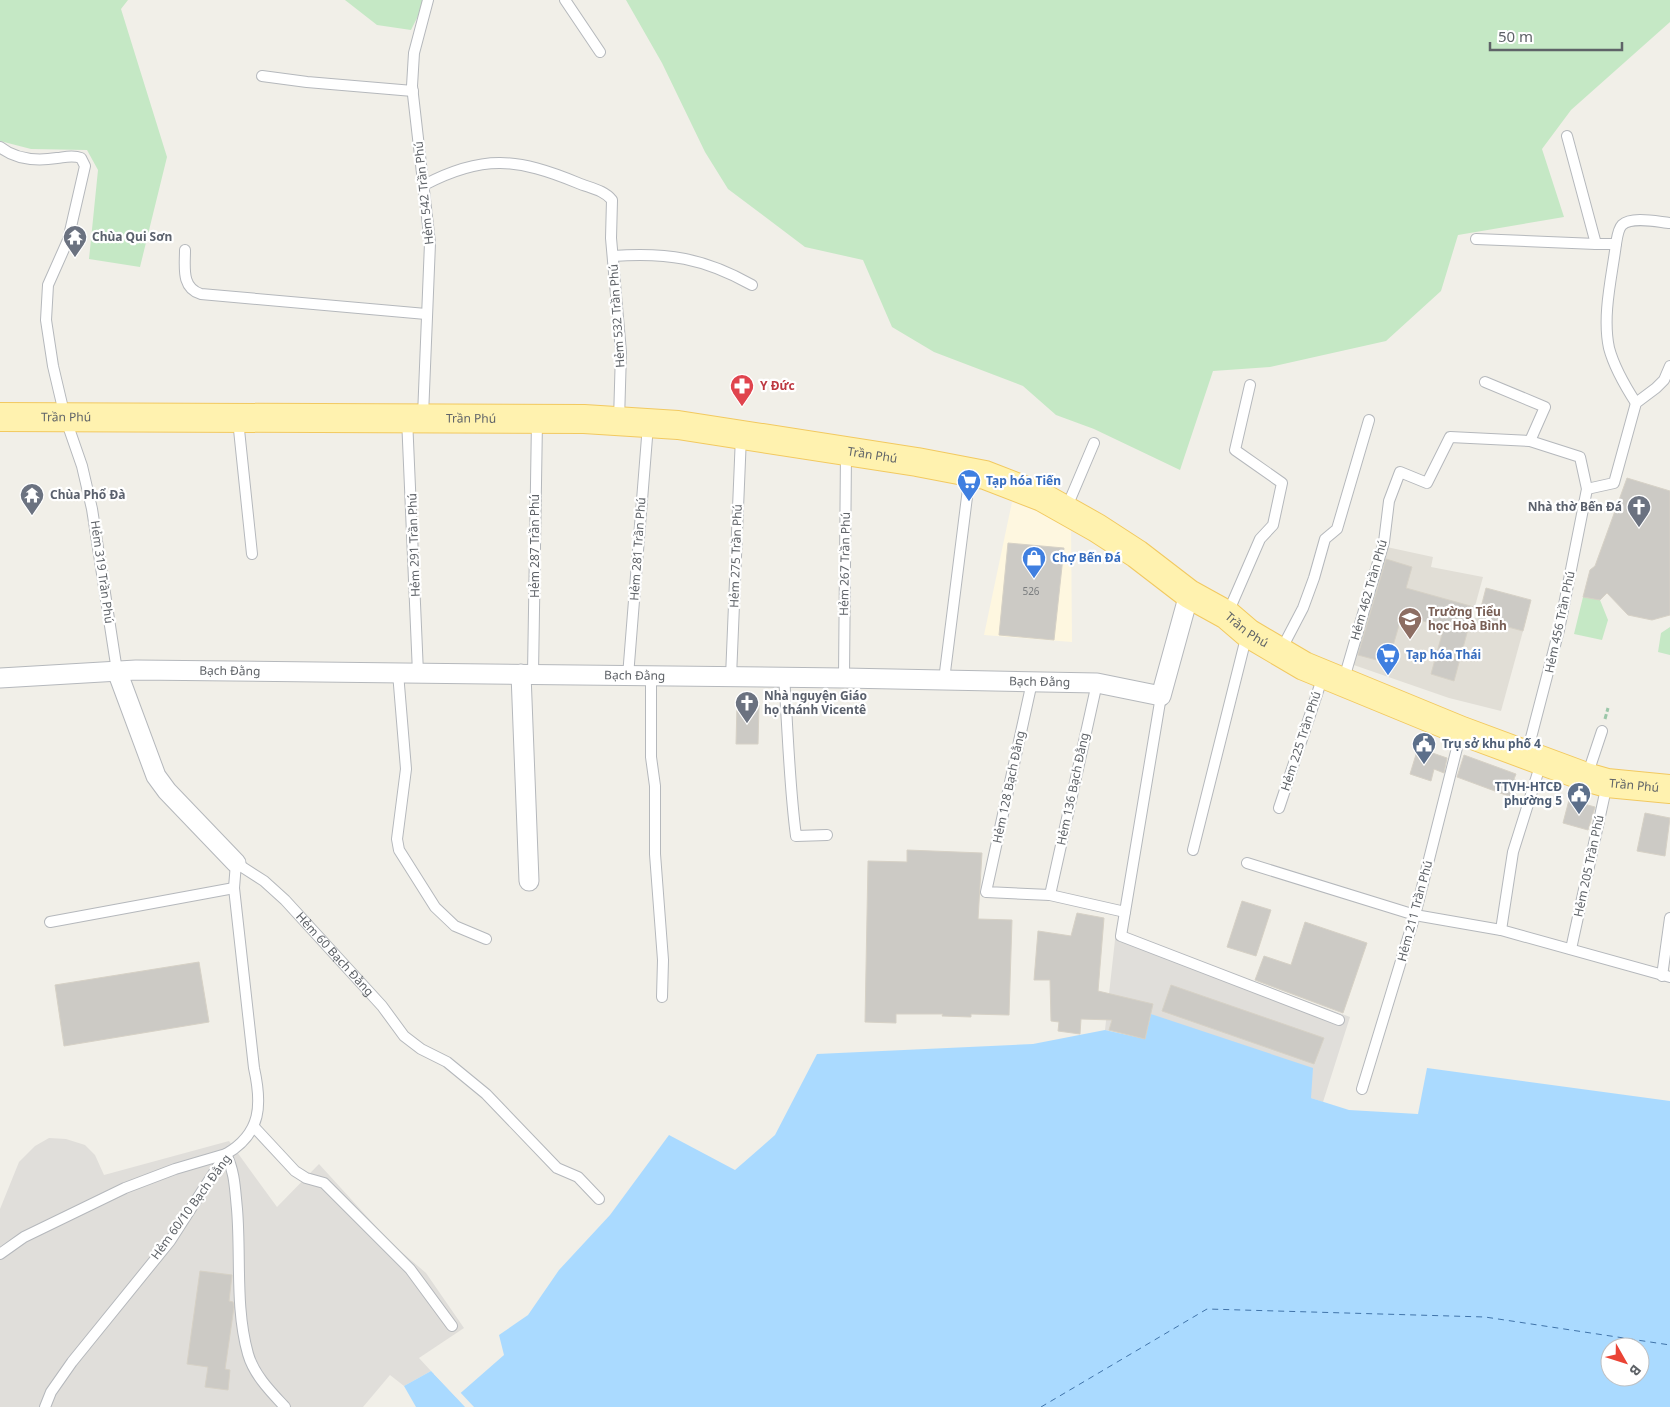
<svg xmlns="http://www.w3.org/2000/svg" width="1670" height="1407" viewBox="0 0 1670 1407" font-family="'Noto Sans',sans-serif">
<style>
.commercial{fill:#fef7e0}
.industrial{fill:#e0deda}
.education{fill:#e1ded6}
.green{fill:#c5e8c5}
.water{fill:#aadaff;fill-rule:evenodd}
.pier{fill:#f1efe8}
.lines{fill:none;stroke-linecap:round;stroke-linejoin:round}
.ferry{stroke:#4174aa;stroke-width:1;stroke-dasharray:6 5;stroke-linecap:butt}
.building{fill:#cccac5;stroke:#d6d1c6}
.service-casing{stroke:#b5b8bc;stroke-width:12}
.minor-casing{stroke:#b5b8bc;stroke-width:21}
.primary-casing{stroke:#f2c960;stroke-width:30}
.path{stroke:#9cc7a9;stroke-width:3;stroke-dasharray:5 2.5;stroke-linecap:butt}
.service{stroke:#fff;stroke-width:10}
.minor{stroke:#fff;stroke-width:19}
.primary{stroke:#fff2af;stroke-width:28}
.labels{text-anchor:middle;stroke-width:4.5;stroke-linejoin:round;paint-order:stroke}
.number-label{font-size:10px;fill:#7a7d7f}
.street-label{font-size:12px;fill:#5f6368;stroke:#fff}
.worship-label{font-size:12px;font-weight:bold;fill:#5b616d;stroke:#fff;text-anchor:start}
.health-label{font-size:12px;font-weight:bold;fill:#be3a42;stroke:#fff;text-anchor:start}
.shop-label{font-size:12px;font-weight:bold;fill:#366cbe;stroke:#fff;text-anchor:start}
.education-label{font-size:12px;font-weight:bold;fill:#785e54;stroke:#fff;text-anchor:start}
.service-label{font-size:12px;font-weight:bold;fill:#4e5e75;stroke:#fff;text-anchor:start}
</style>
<rect width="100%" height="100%" fill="#f1efe8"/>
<path class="commercial" d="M 1012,502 L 1071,523 L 1072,642 L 984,635 Z"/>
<path class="industrial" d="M 1116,931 L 1350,1017 L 1323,1102 L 1311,1098 L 1151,1014 L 1145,1039 L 1105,1030 Z
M 49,1138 L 66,1139 L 85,1145 L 95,1155 L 104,1175 L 229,1141 L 277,1207 L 319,1164 L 391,1243 L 426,1273 L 464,1328 L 419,1358 L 431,1371 L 404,1386 L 390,1375 L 363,1407 L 0,1407 L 0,1209 L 19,1162 L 35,1146 Z"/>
<path class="education" d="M 1382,546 L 1433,557 L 1431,567 L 1483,577 L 1472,617 L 1523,631 L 1501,711 L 1449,698 L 1348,663 Z"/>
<path class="green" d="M 0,0 L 128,0 L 121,9 L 167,157 L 140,267 L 89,259 L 98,170 L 87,150 L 31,149 L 0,141 Z
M 345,0 L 426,0 L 411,30 L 377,25 Z
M 626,0 L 1670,0 L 1670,22 L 1571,110 L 1542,149 L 1564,217 L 1458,235 L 1441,291 L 1386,341 L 1270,367 L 1213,371 L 1180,470 L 1094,429 L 1056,415 L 1023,386 L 934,352 L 892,327 L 863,260 L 805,247 L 728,189 L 705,152 L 662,63 Z
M 1583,597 L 1600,600 L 1608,620 L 1602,640 L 1574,634 Z
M 1670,627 L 1670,655 L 1658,652 L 1661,633 Z"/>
<path class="water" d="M 1151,1014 L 1313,1068 L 1311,1098 L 1349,1110 L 1418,1114 L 1427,1068 L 1670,1101 L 1670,1407 L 416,1407 L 404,1386 L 431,1371 L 456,1397 L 504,1355 L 499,1335 L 528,1315 L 559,1270 L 610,1215 L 669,1135 L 735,1170 L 775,1135 L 817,1054 L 1033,1044 L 1105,1030 L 1145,1039 ZM 1610,1347 L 1640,1347 L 1640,1377 L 1610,1377 Z"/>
<path class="pier" d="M 436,1372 L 456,1394 L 459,1391 L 474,1407 L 465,1407 L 434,1374 Z"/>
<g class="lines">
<path class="ferry" d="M 1041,1407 L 1207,1309 L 1485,1317 L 1670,1345"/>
</g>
<path class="building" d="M 1627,478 L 1670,491 L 1670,615 L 1652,620 L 1628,615 L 1607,593 L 1600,600 L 1583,597 L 1590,570 L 1595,566 Z
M 1008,543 L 1064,548 L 1054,640 L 999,635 Z
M 1386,559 L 1412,567 L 1406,588 L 1474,607 L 1454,681 L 1431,674 L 1444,627 L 1402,615 L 1388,663 L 1358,655 Z
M 1486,588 L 1531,600 L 1523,631 L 1478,619 Z
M 737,704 L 759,705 L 758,744 L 736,744 Z
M 1418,748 L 1447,758 L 1444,773 L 1434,769 L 1431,781 L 1410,774 Z
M 1464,755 L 1516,774 L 1514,779 L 1517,781 L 1511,797 L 1457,777 Z
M 1569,800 L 1595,807 L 1588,830 L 1563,823 Z
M 1645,813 L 1670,818 L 1665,856 L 1637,851 Z
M 907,850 L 982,853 L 978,919 L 1012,920 L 1009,1015 L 971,1014 L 971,1017 L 942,1016 L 943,1014 L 896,1014 L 896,1023 L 865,1022 L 868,861 L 907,862 Z
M 1242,901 L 1271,910 L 1256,956 L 1227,947 Z
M 1077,913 L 1104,918 L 1098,991 L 1153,1004 L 1145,1039 L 1109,1030 L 1112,1020 L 1081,1019 L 1080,1034 L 1058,1031 L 1059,1022 L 1051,1021 L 1050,980 L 1034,980 L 1038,931 L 1071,936 Z
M 1305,922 L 1367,943 L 1343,1013 L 1255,980 L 1264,956 L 1291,965 Z
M 199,962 L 209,1022 L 64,1046 L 55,985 Z
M 1171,985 L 1324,1038 L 1314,1064 L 1162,1011 Z
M 200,1271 L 232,1275 L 229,1301 L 233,1302 L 234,1307 L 225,1369 L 230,1370 L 228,1390 L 205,1387 L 208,1367 L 187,1364 Z"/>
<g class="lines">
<g class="service-casing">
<g id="service">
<path d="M 565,0 L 600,52"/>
<path d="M 262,76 L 307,82 L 413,91"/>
<path d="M 1567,136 L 1596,244 L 1616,244 C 1612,276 1602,315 1609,348 C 1614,367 1625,386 1636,403"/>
<path d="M 0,147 C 16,160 37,161 57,158 C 66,157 73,155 81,158 L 85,166 L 68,240 L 48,285 L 46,320 L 53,366 L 65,417 L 82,466 L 92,509 L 117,671"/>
<path d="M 424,185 C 483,154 517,158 578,183 C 590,188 604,190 612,200 L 611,238 L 621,352 L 619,420"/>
<path d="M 1476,239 L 1596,244"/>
<path d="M 1616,244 C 1617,238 1618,229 1622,225 C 1632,216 1658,222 1670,223"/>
<path d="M 185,250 C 185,267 181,288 201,294 L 426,314"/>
<path d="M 613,256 C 667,252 704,258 752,285"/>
<path d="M 1485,382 L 1545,407 L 1530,441"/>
<path d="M 423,416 L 430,243 L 412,86 L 414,53 L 428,0"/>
<path d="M 407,418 L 418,673"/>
<path d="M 238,420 L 252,554"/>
<path d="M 1587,489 L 1614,483 L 1636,403 L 1656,388 L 1664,380 L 1670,366"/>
<path d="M 1066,509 L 1094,443"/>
<path d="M 1227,615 L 1260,539 L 1273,525 L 1282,483 L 1235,450 L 1250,385"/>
<path d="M 1280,652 L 1303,608 L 1314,578 L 1325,539 L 1337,529 L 1369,420"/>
<path d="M 398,673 L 406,769 L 397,839 L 399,850 L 435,907 L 455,926 L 486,939"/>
<path d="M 533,674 L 537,420"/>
<path d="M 628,676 L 648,425"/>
<path d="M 651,676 L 651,757 L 655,786 L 655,854 L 663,960 L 662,997"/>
<path d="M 731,677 L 741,436"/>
<path d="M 784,677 C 788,730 789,783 796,836 L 827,835"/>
<path d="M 844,678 L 846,452"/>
<path d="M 944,680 L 970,473"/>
<path d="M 1032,682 L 986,892 L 1050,895 L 1125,912"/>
<path d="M 1343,682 L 1384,542 L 1389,501 L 1400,472 L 1427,483 L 1450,437 L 1530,441 L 1580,457 L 1587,489 L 1559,630 L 1527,753"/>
<path d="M 1161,696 L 1121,936 L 1339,1020"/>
<path d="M 1587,776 L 1602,731"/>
<path d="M 1279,808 L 1323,676"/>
<path d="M 1193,850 L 1247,634"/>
<path d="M 1247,863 L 1415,915 L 1501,930 L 1670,977"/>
<path d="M 1050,895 L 1097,683"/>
<path d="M 50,922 L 234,888"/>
<path d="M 1501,930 L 1513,852 L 1541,763"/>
<path d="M 1571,949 L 1607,784"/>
<path d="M 1662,976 L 1670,918"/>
<path d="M 1362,1089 L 1415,915 L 1461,732"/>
<path d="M 255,1128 L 295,1171 L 306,1178 L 324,1183 L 410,1269 L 452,1326"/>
<path d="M 0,1254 L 24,1237 L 125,1188 L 175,1169 L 226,1154 C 235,1172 235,1190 237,1209 C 241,1257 235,1308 248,1354 C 254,1375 271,1392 285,1407"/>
<path id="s1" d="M 45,1407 L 51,1392 L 72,1362 L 170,1241 L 226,1154 C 262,1133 262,1104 254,1068 L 234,888 L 236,863 L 264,881 L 285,900 L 382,1006 L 404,1036 L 421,1049 L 447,1062 L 486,1094 L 557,1168 L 578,1177 L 599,1199"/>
</g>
</g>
<g class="minor-casing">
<g id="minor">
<path d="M 117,671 L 156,776 L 167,791 L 236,863"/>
<path d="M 521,674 L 529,881"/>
<path id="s2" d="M 0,678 L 136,670 L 844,678 L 1097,683 L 1161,696 L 1189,594"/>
</g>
</g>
<g class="primary-casing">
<g id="primary">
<path id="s3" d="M 0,417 L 584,419 L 678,425 L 917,462 L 985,475 L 1042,497 L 1097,528 L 1137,554 L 1189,594 L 1227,615 L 1248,633 L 1304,666 L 1462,731 L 1586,777 L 1607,783 L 1670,789"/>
</g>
</g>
<path class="path" d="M 1605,719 L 1608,708"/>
<use href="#service" class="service"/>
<use href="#minor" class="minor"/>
<use href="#primary" class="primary"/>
</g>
<defs>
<g id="temple-pin" transform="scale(1.25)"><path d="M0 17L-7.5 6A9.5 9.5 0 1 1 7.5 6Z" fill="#6b7280" stroke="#fff"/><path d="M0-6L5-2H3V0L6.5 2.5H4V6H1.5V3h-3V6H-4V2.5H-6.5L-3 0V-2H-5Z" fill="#fff"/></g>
<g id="pharmacy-pin" transform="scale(1.25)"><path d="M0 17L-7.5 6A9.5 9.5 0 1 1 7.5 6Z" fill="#e0444e" stroke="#fff"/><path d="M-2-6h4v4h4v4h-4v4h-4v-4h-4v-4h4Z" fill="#fff"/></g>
<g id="supermarket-pin" transform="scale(1.25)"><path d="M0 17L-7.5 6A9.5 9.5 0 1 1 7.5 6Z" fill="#3f7fe0" stroke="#fff"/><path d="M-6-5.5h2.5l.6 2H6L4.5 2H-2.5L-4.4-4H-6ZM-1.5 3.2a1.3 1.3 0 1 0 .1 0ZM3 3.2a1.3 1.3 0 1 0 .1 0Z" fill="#fff"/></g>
<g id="church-pin" transform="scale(1.25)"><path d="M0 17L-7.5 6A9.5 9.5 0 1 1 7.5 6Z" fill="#6b7280" stroke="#fff"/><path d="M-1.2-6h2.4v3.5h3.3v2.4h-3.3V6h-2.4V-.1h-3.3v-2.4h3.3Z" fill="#fff"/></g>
<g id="shop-pin" transform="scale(1.25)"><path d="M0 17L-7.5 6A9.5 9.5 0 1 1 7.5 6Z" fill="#3f7fe0" stroke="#fff"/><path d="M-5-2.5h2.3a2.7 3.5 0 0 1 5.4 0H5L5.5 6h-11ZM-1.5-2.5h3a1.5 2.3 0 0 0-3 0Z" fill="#fff"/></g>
<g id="school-pin" transform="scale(1.25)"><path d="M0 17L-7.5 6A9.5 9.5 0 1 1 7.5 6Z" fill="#8d6e63" stroke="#fff"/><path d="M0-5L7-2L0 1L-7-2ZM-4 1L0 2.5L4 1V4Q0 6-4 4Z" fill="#fff"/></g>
<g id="civic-pin" transform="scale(1.25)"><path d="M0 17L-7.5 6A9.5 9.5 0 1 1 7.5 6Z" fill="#5c6f8a" stroke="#fff"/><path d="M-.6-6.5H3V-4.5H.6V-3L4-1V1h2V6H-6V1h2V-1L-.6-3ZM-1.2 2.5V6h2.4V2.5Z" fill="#fff"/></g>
</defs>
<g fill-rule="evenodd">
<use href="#temple-pin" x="75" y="237"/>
<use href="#pharmacy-pin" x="742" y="386"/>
<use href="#supermarket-pin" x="969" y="481"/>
<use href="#temple-pin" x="32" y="495"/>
<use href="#church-pin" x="1639" y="507"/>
<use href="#shop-pin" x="1034" y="558"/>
<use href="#school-pin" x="1410" y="619"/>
<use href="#supermarket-pin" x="1388" y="655"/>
<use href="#church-pin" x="747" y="703"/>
<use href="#civic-pin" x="1424" y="744"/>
<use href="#civic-pin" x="1579" y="794"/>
</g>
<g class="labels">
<g class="number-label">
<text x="1031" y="595">526</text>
</g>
<g class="street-label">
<text transform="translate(424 193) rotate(-96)" y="4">Hẻm 542 Trần Phú</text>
<text transform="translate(617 316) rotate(-94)" y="4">Hẻm 532 Trần Phú</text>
<text dy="4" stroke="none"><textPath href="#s3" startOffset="66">Trần Phú</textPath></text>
<text dy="4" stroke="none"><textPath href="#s3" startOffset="471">Trần Phú</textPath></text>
<text dy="4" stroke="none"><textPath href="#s3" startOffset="875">Trần Phú</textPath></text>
<text transform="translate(414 545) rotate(-92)" y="4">Hẻm 291 Trần Phú</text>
<text transform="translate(535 546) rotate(-90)" y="4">Hẻm 287 Trần Phú</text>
<text transform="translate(638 549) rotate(-86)" y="4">Hẻm 281 Trần Phú</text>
<text transform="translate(736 556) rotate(-88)" y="4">Hẻm 275 Trần Phú</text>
<text transform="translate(845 564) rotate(-89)" y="4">Hẻm 267 Trần Phú</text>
<text transform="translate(102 572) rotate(82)" y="4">Hẻm 319 Trần Phú</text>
<text transform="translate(1369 590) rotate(-74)" y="4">Hẻm 462 Trần Phú</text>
<text transform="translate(1560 622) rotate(-78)" y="4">Hẻm 456 Trần Phú</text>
<text dy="4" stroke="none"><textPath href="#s3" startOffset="1295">Trần Phú</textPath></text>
<text dy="4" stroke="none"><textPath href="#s2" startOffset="230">Bạch Đằng</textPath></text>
<text dy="4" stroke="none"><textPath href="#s2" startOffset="635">Bạch Đằng</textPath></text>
<text dy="4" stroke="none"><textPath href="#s2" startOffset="1040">Bạch Đằng</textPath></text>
<text transform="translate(1301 741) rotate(-72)" y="4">Hẻm 225 Trần Phú</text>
<text dy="4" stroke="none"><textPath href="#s3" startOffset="1715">Trần Phú</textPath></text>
<text transform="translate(1009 787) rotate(-78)" y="4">Hẻm 128 Bạch Đằng</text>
<text transform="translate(1073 789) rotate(-78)" y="4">Hẻm 136 Bạch Đằng</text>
<text transform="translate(1589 866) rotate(-78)" y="4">Hẻm 205 Trần Phú</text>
<text transform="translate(1415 911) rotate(-75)" y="4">Hẻm 211 Trần Phú</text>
<text dy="4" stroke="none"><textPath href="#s1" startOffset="752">Hẻm 60 Bạch Đằng</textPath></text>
<text transform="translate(191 1207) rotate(-54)" y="4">Hẻm 60/10 Bạch Đằng</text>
</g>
<g class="worship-label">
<text x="92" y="241">Chùa Qui Sơn</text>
<text x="50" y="499">Chùa Phổ Đà</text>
<text x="1622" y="511" text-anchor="end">Nhà thờ Bến Đá</text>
<text x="764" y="700">Nhà nguyện Giáo<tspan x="764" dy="14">họ thánh Vicentê</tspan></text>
</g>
<g class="health-label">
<text x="760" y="390">Y Đức</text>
</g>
<g class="shop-label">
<text x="986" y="485">Tạp hóa Tiến</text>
<text x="1052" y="562">Chợ Bến Đá</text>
<text x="1406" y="659">Tạp hóa Thái</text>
</g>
<g class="education-label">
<text x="1428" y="616">Trường Tiểu<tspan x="1428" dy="14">học Hoà Bình</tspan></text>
</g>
<g class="service-label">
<text x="1442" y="748">Trụ sở khu phố 4</text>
<text x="1562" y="791" text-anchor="end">TTVH-HTCĐ<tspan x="1562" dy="14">phường 5</tspan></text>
</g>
</g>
<g transform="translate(1625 1362) rotate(129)"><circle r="24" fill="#ffffff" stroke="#bfc1c3"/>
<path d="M0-4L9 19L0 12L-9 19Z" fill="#ea4335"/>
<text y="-8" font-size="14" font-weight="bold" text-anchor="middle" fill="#5f6368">B</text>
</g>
<path d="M1490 42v8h132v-8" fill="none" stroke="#5f6368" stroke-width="2.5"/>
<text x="1498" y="42" font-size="15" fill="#5f6368" stroke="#ffffff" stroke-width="4" paint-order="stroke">50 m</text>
</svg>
